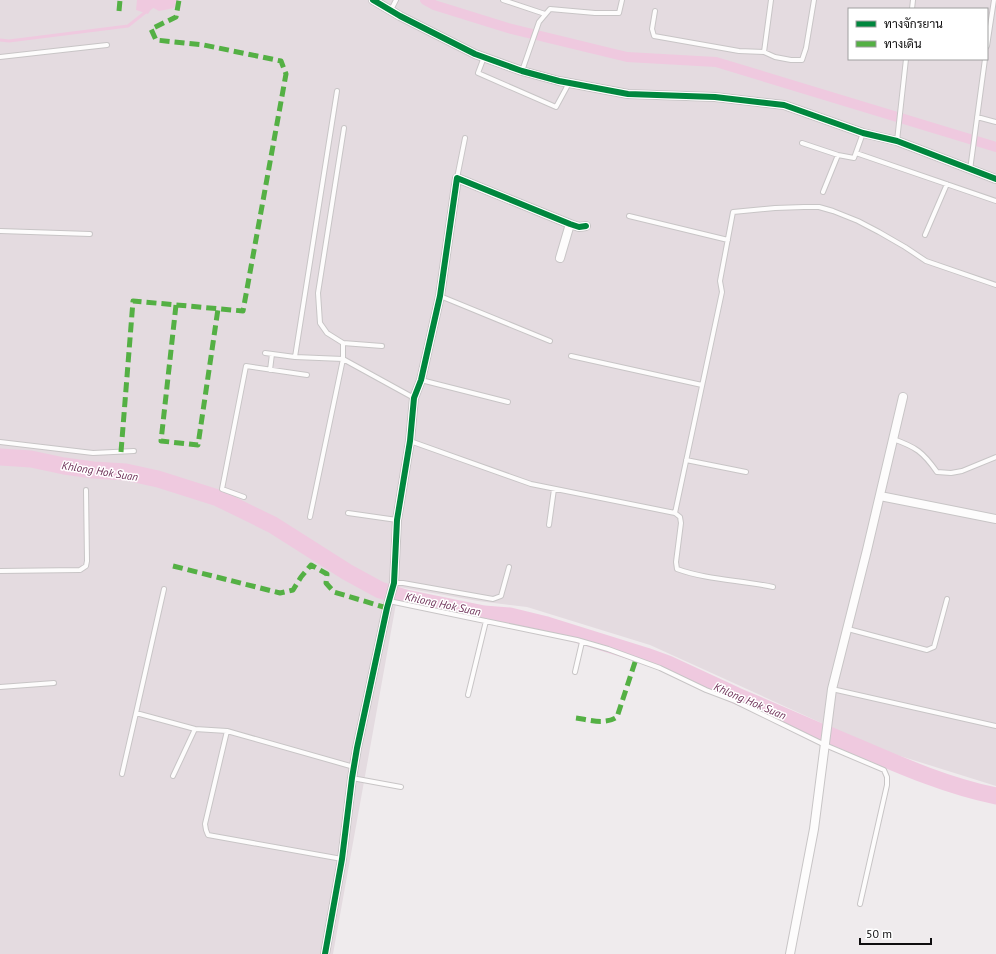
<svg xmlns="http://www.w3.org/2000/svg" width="996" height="954" viewBox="0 0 996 954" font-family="'PT Sans',Sarabun,sans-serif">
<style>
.built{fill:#e4dbe0;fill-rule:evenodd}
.water{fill:#efc9df}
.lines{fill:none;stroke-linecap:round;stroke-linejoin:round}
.stream{stroke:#efc9df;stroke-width:3}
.canal{stroke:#efc9df;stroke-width:10}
.river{stroke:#efc9df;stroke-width:17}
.lane-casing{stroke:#c8c5c6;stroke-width:6}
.street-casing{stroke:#c8c5c6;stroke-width:10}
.lane{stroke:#fdfcfc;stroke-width:4}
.street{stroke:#fdfcfc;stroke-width:8}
.quiet{stroke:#54b044;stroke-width:5;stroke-dasharray:10 5;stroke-linecap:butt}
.cycleway-casing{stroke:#fff;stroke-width:8}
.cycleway{stroke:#00873e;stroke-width:6}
.labels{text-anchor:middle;stroke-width:3;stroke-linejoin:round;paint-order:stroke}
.water-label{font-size:11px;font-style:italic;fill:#6e3158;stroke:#fff}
</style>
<rect width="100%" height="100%" fill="#efebed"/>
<path class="built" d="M 0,0 L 996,0 L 996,786 L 881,750 L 650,645 L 527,607 L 478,601 L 399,587 L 333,954 L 0,954 ZM 849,9 L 987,9 L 987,59 L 849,59 Z"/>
<path class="water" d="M 137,0 L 178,0 L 174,8 L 159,11 L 152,7 L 148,14 L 136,10 Z"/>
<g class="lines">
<path class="stream" d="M 0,40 L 9,41 L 128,26 L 152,7"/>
<path class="canal" d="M 425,0 L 434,5 L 508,28 L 627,57 L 716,62 L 996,147"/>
<path class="river" d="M 0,457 L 31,459 L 64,466 L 93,470 L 126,472 L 158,479 L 218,498 L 273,525 L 347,572 L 380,590 L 406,598 L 450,607 L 484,614 L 510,616 L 547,625 L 646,656 L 668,664 L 737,696 L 821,732
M 827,734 C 882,757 937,784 996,796"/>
<g class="lane-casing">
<path id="lane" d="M 503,0 L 545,14
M 912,9 L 913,0
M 391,10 L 396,0
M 655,11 L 652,29 L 654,36 L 739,51 L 764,52 L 775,57 L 791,60 L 802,60 L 806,48 L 814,0
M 987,46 L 994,0
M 764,52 L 771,0
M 0,57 L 107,45
M 484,57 L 478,73 L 556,107 L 569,83
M 522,71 L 539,22 L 550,9 L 595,13 L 619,13 L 622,0
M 977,117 L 996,122
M 897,141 L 906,59
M 802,143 L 838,155 L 854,158 L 863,133
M 856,153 L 996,201
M 970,170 L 985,59
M 457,178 L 465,138
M 823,192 L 838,155
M 629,216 L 728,240
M 0,231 L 90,234
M 925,235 L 947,184
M 440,296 L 550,341
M 343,343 L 382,346
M 265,353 L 295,357 L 343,359 L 414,398
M 571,356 L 702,385
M 295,357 L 337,91
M 270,370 L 272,354
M 421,380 L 508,402
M 893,439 C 916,447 923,452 937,472 L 951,473 L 962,471 L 996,457
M 410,441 L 531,484 L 675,513 L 680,517 L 681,523 L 676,562 L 677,569 C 707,580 741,580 773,587
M 0,442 L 93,453 L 134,451
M 686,460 L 746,472
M 244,497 L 222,489 L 246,366 L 307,375
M 348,513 L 397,520
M 675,513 L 722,292 L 720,281 L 733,212 L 775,208 L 804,207 L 819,207 L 833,211 L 858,221 L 879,232 L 905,247 L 926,261 L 996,285
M 310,517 L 343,359 L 343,343 L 327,333 L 320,323 L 318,293 L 344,128
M 549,525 L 554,489
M 0,571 L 80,570 L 86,566 L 87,561 L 86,490
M 394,583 L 403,583 L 493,599 L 501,596 L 509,567
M 164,589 L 136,713 L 195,729 L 227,731 L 354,767
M 389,601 L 577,640 L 608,649 L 660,668 L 706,690 L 735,701 L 825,745 L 884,770 L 887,777 L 887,785 L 860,904
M 848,629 L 927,650 L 934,647 L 947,599
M 575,672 L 582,642
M 0,687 L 54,683
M 832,689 L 996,726
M 468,695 L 486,621
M 227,731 L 205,824 L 206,830 L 208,835 L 342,859
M 122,774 L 136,713
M 173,776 L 195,729
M 352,778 L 401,787"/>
</g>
<g class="street-casing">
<path id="street" d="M 373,0 L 400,16 L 475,54 L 522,71 L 559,81 L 628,94 L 715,97 L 784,105 L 863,133 L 897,141 L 996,179
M 560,258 L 570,224
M 880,496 L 996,519
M 325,954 L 342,859 L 352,778 L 357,748 L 387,608 L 394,583 L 397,520 L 410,441 L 414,398 L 421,380 L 440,296 L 457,178 L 570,224 L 579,227 L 586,226
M 790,954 L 814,829 L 832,689 L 867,550 L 903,397"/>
</g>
<use href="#lane" class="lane"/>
<use href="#street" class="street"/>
<path class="quiet" d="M 119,11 L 120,0
M 176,305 L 161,441 L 198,445 L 218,309
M 121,452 L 133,301 L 243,311 L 286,74 L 281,61 L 204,45 L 156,40 L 151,29 L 176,17 L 179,0
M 173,566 L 280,593 L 293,590 L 301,577 L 311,565 L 327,574 L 326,583 L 334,592 L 387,608
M 576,718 C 590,720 605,725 617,717 L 636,659"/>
<g class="cycleway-casing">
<path id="cycleway" d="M 373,0 L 400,16 L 475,54 L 522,71 L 559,81 L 628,94 L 715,97 L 784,105 L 863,133 L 897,141 L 996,179
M 325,954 L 342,859 L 352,778 L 357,748 L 387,608 L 394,583 L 397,520 L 410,441 L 414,398 L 421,380 L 440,296 L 457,178 L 570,224 L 579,227 L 586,226"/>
</g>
<use href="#cycleway" class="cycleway"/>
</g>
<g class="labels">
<g class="water-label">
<text transform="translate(100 471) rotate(9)" y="4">Khlong Hok Suan</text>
<text transform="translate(443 604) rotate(12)" y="4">Khlong Hok Suan</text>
<text transform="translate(750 701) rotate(23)" y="4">Khlong Hok Suan</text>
</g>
</g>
<rect x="848" y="8" width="140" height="52" fill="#ffffff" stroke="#9f9f9f"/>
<rect x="856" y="21" width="20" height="6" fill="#00873e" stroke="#9f9f9f"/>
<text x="884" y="28" font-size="12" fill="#0f0e0f">ทางจักรยาน</text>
<rect x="856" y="41" width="20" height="6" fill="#54b044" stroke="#9f9f9f"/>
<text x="884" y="48" font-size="12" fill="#0f0e0f">ทางเดิน</text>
<path d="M860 938v6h71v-6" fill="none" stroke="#0f0e0f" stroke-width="2"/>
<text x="866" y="938" font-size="12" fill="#0f0e0f" stroke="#ffffff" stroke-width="3" paint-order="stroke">50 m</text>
</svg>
